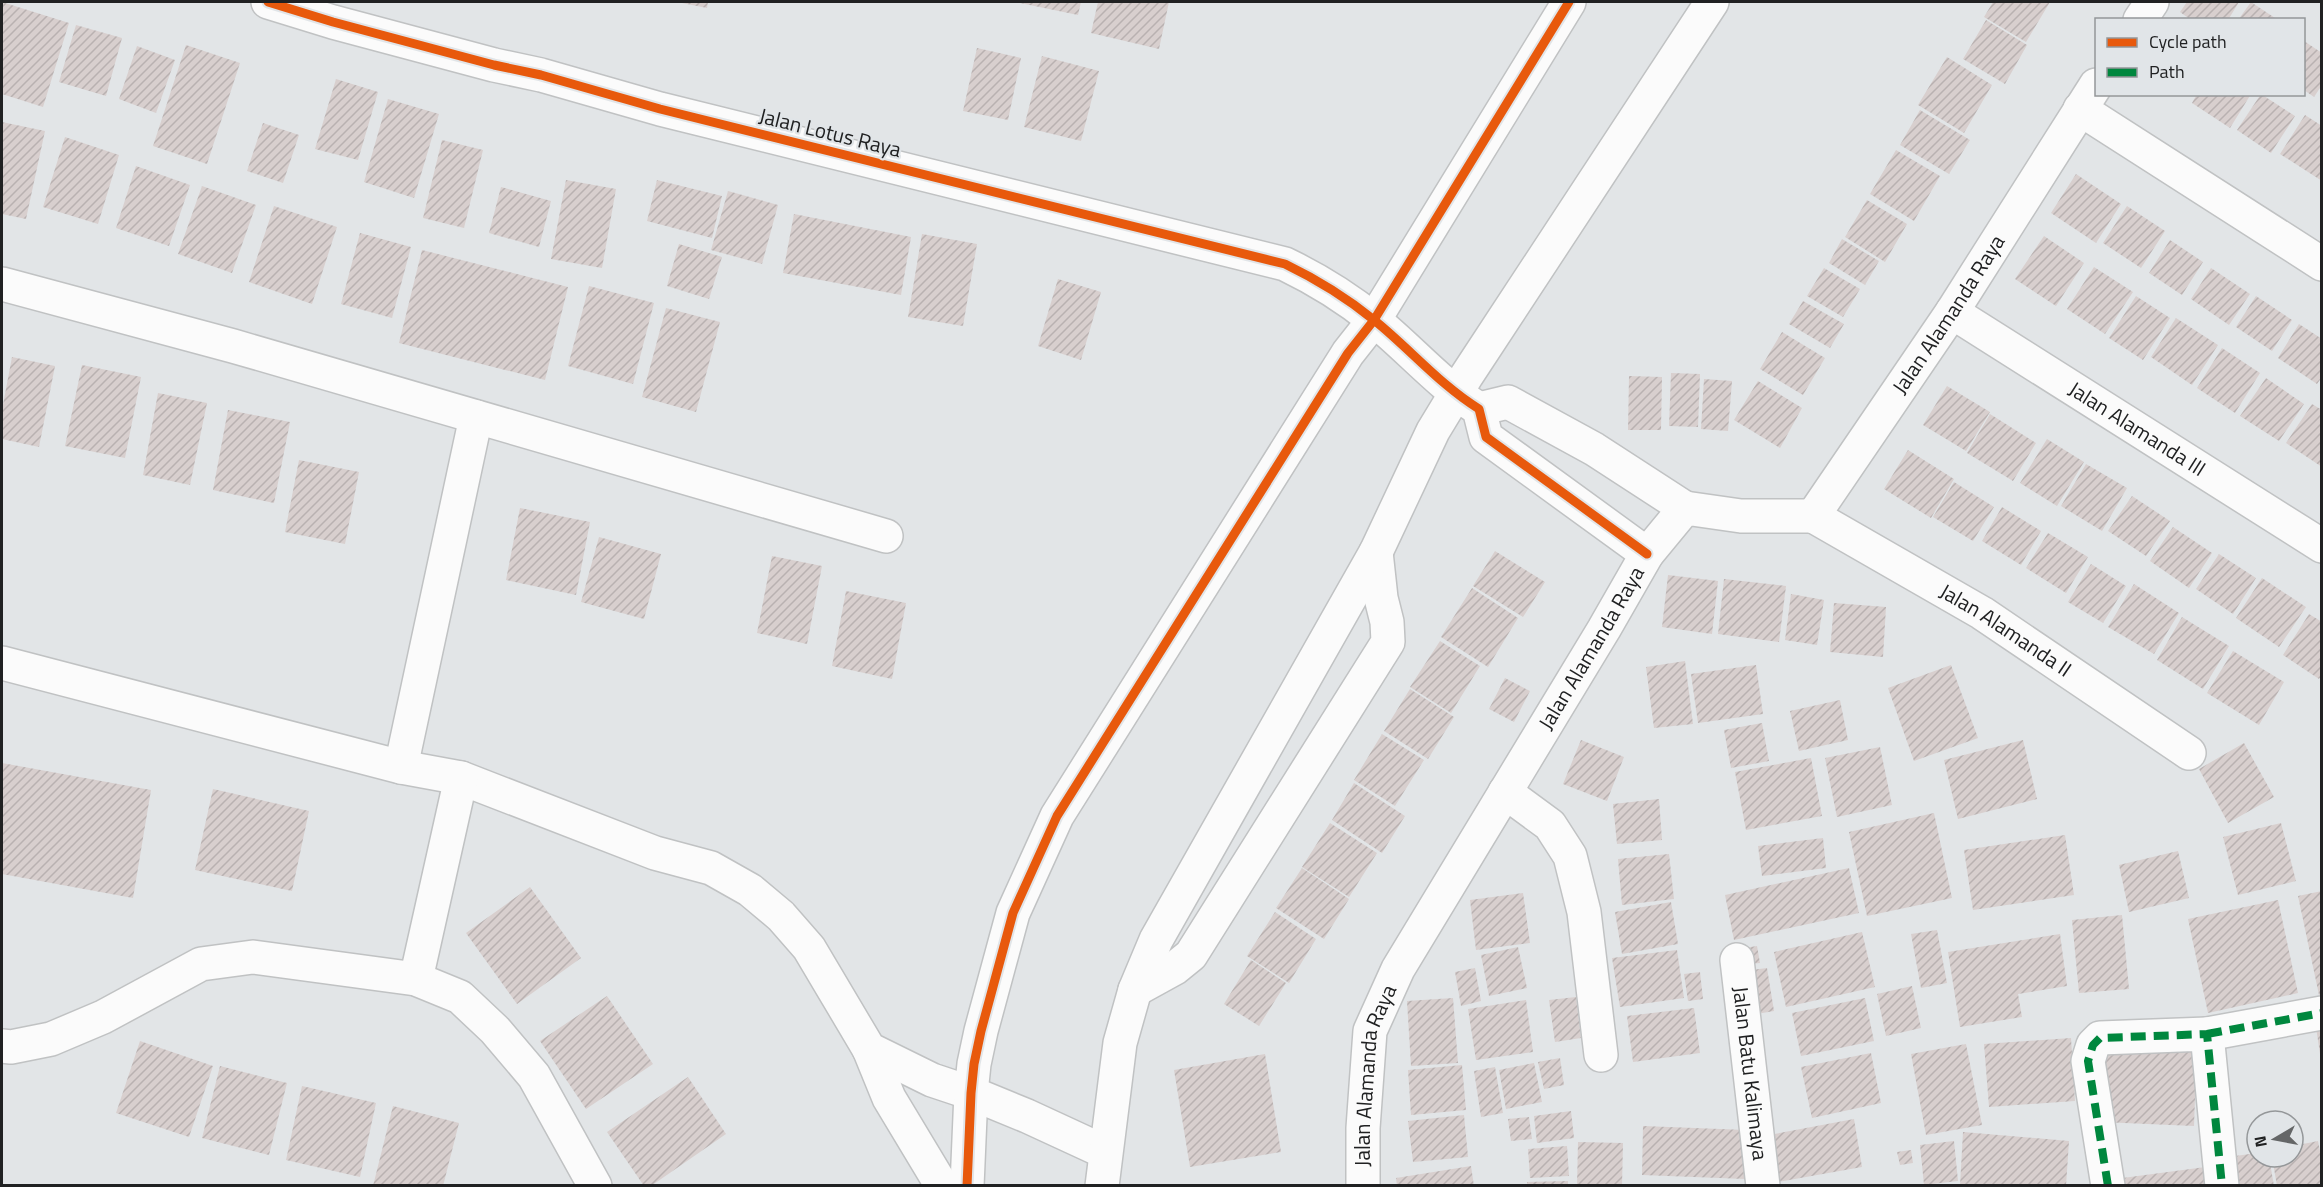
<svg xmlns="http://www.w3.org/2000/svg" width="2323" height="1187" viewBox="0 0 2323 1187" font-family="'Titillium Web',sans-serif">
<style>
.building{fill:url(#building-hatch)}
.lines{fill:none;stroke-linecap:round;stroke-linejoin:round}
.minor-casing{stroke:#c0c2c3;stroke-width:36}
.minor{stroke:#fbfbfb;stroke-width:33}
.quiet{stroke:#00873e;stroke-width:8;stroke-dasharray:15 8;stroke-linecap:butt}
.cycleway-casing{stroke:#e1e5e8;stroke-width:13}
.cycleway{stroke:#e8590c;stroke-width:9}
.labels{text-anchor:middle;stroke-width:4.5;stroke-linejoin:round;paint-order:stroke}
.street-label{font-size:21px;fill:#202122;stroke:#e1e5e8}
</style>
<defs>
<pattern id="building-hatch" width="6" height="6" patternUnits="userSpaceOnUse" patternTransform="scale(1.5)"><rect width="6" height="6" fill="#d8cfce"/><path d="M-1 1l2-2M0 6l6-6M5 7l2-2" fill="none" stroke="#b9b1b1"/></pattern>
</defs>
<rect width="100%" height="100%" fill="#e2e5e7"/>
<path class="building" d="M 2,2 L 69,23 L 43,107 L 2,94 Z
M 677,2 L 708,2 L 707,8 Z
M 1098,2 L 1169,2 L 1159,49 L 1091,33 Z
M 1993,2 L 2050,2 L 2026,42 L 1984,17 Z
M 2187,2 L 2239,2 L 2228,20 L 2191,20 L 2180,12 Z
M 2251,2 L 2278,20 L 2238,20 Z
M 1020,3 L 1020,2 L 1081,2 L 1078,15 Z
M 1986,20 L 2027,45 L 2005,84 L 1963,59 Z
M 76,25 L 122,38 L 106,96 L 59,82 Z
M 2304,41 L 2322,53 L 2322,85 L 2314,97 L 2304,90 Z
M 186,45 L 240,63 L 207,164 L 153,146 Z
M 137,46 L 175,60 L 156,113 L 119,99 Z
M 977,48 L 1021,58 L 1008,120 L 963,111 Z
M 1042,56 L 1099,71 L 1081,141 L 1024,127 Z
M 1947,57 L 1992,85 L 1964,133 L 1918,105 Z
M 336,79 L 378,92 L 358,160 L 315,149 Z
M 2197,94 L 2251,94 L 2230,128 L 2192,103 Z
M 2261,94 L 2295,116 L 2271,153 L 2237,130 Z
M 388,99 L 439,114 L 414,198 L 364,182 Z
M 1920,110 L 1970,140 L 1949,174 L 1900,145 Z
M 2305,115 L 2322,126 L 2322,181 L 2280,154 Z
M 2,122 L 45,131 L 26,219 L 2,214 Z
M 263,123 L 299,135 L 283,183 L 247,171 Z
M 65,137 L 119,155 L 98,224 L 43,207 Z
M 442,140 L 483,150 L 464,228 L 423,218 Z
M 1896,150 L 1940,176 L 1914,221 L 1870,194 Z
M 136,166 L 190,185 L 169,246 L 116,228 Z
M 2076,174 L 2121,204 L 2096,243 L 2051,213 Z
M 566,180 L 616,189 L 602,268 L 551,259 Z
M 657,180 L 722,196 L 712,238 L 647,221 Z
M 202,186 L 256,205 L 232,273 L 178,254 Z
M 501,187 L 551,201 L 539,247 L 489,233 Z
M 728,191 L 778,205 L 762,264 L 711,250 Z
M 1867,200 L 1907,224 L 1885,262 L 1845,237 Z
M 274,206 L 337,227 L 312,304 L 249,282 Z
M 2127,206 L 2165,231 L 2141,268 L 2103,243 Z
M 794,214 L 911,237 L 901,295 L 783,273 Z
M 360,233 L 411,247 L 392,318 L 341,304 Z
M 922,234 L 977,244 L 963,326 L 908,317 Z
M 2044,236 L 2084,263 L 2056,306 L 2015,279 Z
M 1842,239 L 1879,261 L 1865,285 L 1829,263 Z
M 2170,240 L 2203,262 L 2182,295 L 2149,273 Z
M 679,244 L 722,257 L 709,299 L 667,286 Z
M 422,250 L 568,287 L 545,380 L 399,343 Z
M 2094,267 L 2133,292 L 2105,334 L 2067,309 Z
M 1824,268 L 1860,289 L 1843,317 L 1807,296 Z
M 2211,268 L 2250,294 L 2229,325 L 2191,299 Z
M 1058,279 L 1101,292 L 1081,360 L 1038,346 Z
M 589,286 L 654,303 L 633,384 L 568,366 Z
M 2136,296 L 2170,318 L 2143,360 L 2109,338 Z
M 2256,296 L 2292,320 L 2272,351 L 2236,327 Z
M 1803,301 L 1844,324 L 1830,348 L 1789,324 Z
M 666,308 L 720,322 L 696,412 L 642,397 Z
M 2176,318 L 2218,345 L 2192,385 L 2151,357 Z
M 2299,324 L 2322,339 L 2322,377 L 2317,384 L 2278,358 Z
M 1782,332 L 1825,358 L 1803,395 L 1760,369 Z
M 2222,348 L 2260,373 L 2235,413 L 2197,388 Z
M 12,357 L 55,366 L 39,447 L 2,439 L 2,410 Z
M 82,365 L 141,377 L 125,458 L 65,446 Z
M 1671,373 L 1700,374 L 1698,427 L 1669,426 Z
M 1629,376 L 1662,377 L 1661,430 L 1628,430 Z
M 2266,378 L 2304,404 L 2279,441 L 2240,416 Z
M 1704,379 L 1732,381 L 1728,431 L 1701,429 Z
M 1758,381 L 1802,408 L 1780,448 L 1734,420 Z
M 1947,386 L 1990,412 L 1966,451 L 1923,425 Z
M 158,393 L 207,403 L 190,485 L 143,475 Z
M 2312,404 L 2322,410 L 2322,467 L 2286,443 Z
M 228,410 L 290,422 L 274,503 L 213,490 Z
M 1990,414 L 2036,443 L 2013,481 L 1967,453 Z
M 2047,439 L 2084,462 L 2057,506 L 2020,483 Z
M 1908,450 L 1954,479 L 1931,518 L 1884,489 Z
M 299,460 L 359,472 L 345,544 L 285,532 Z
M 2086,464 L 2127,488 L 2102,531 L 2061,506 Z
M 1954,482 L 1994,507 L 1973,541 L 1933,517 Z
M 2132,496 L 2170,521 L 2146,556 L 2108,531 Z
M 2002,507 L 2041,531 L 2021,565 L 1982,541 Z
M 520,508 L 590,522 L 576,595 L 506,580 Z
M 2173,527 L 2212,553 L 2189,588 L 2150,561 Z
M 2048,533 L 2088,557 L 2066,593 L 2026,568 Z
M 599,537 L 661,554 L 644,619 L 581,602 Z
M 1495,551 L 1545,582 L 1523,617 L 1473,586 Z
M 2219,554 L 2256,578 L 2233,614 L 2196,589 Z
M 772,556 L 822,566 L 807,644 L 757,633 Z
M 2091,564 L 2126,586 L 2103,623 L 2068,602 Z
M 1668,575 L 1718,581 L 1712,634 L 1662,627 Z
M 2262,578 L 2306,607 L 2279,647 L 2236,618 Z
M 1724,579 L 1786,586 L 1779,642 L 1718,634 Z
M 2134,584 L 2179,613 L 2154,654 L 2108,627 Z
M 1472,588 L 1518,618 L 1488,667 L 1441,637 Z
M 846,591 L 906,603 L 892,679 L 832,666 Z
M 1791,594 L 1824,600 L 1817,645 L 1785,640 Z
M 1834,603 L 1886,607 L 1883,657 L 1830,652 Z
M 2309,614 L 2322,622 L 2322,675 L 2319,679 L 2283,655 Z
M 2182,617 L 2229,646 L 2203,689 L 2157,660 Z
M 1440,641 L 1480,666 L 1451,713 L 1410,687 Z
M 2233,651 L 2284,682 L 2259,725 L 2207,693 Z
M 1685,661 L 1693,724 L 1654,728 L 1646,667 Z
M 1756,665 L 1763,714 L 1698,723 L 1691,674 Z
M 1951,665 L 1978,738 L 1914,761 L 1888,688 Z
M 1505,678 L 1530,691 L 1514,722 L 1489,709 Z
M 1410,689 L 1454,717 L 1428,759 L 1384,731 Z
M 1840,700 L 1848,740 L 1799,751 L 1790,711 Z
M 1762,723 L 1769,761 L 1731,768 L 1724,730 Z
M 1382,734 L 1424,760 L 1395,806 L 1354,780 Z
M 1581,740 L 1624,757 L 1607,801 L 1563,784 Z
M 2023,740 L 2037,799 L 1958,819 L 1944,760 Z
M 2244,743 L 2274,797 L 2228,823 L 2199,769 Z
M 1880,747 L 1892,805 L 1837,817 L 1825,758 Z
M 1811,758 L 1822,816 L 1746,830 L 1735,772 Z
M 2,763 L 151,790 L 133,898 L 2,874 Z
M 1354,783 L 1405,816 L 1382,853 L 1332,820 Z
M 213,789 L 309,811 L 292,891 L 195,870 Z
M 1659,799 L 1662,840 L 1617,844 L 1613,804 Z
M 1934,813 L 1952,898 L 1867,916 L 1849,832 Z
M 1330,823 L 1377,853 L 1349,897 L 1302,867 Z
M 2281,823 L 2296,881 L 2238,895 L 2223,837 Z
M 2065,835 L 2074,895 L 1973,910 L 1964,850 Z
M 1823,838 L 1826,868 L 1762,876 L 1758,846 Z
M 2178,851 L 2189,898 L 2129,912 L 2119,865 Z
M 1669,854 L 1674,899 L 1622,905 L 1618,859 Z
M 1302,868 L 1349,899 L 1324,939 L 1276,908 Z
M 1849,868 L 1859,913 L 1734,940 L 1725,895 Z
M 530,887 L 581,958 L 517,1004 L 466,933 Z
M 2322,891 L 2322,994 L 2319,995 L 2298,896 Z
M 1523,893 L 1530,943 L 1476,950 L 1470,900 Z
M 2278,900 L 2298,993 L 2208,1013 L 2188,919 Z
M 1671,902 L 1678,944 L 1622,954 L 1615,912 Z
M 1275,912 L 1316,939 L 1289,983 L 1247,956 Z
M 2122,915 L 2129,989 L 2079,993 L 2072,920 Z
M 1937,930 L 1947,983 L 1921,988 L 1911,934 Z
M 1862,932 L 1875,987 L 1786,1007 L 1774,952 Z
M 2060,934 L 2067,986 L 2018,994 L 2022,1017 L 1960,1027 L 1948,952 Z
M 1757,946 L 1760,963 L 1740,965 L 1738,949 Z
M 1518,947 L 1527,988 L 1489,996 L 1481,955 Z
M 1677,950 L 1684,998 L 1620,1007 L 1612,958 Z
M 1251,960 L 1286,983 L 1259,1026 L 1224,1004 Z
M 1475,968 L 1481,1001 L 1461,1006 L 1455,972 Z
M 1767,968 L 1774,1011 L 1751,1015 L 1744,971 Z
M 1700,972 L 1703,999 L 1688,1001 L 1684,974 Z
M 1912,986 L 1921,1028 L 1886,1036 L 1877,994 Z
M 607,996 L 653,1064 L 586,1109 L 540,1041 Z
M 1576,997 L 1581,1038 L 1555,1042 L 1549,1000 Z
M 1453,998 L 1458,1063 L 1411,1066 L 1407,1001 Z
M 1865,998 L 1874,1041 L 1801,1056 L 1792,1013 Z
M 1526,1000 L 1533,1052 L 1476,1060 L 1468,1009 Z
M 1694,1008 L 1700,1053 L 1633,1062 L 1627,1016 Z
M 2322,1026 L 2322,1054 L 2320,1054 L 2316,1027 Z
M 2071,1038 L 2075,1101 L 1989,1107 L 1984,1044 Z
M 2104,1040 L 2197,1043 L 2194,1126 L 2101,1122 Z
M 140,1041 L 213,1066 L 189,1137 L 116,1113 Z
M 1966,1044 L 1982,1125 L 1926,1135 L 1911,1054 Z
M 1871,1053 L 1881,1103 L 1812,1118 L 1801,1067 Z
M 1265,1054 L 1281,1152 L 1190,1167 L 1174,1070 Z
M 1560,1058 L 1564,1085 L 1544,1089 L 1538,1062 Z
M 1534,1063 L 1542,1102 L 1506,1109 L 1499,1070 Z
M 1462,1065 L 1466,1110 L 1411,1115 L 1408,1070 Z
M 220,1066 L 287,1083 L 269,1155 L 202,1138 Z
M 1495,1067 L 1503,1113 L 1481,1117 L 1474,1071 Z
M 688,1077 L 726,1134 L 651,1186 L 644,1186 L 607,1132 Z
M 302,1086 L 376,1103 L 360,1177 L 286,1160 Z
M 393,1106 L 459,1123 L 443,1186 L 373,1186 Z
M 1571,1111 L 1574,1138 L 1537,1143 L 1534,1116 Z
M 1464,1115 L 1468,1157 L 1413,1162 L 1408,1121 Z
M 1529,1117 L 1532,1139 L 1511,1141 L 1508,1119 Z
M 1854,1119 L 1862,1167 L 1773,1183 L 1764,1136 Z
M 1643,1126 L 1746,1130 L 1745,1179 L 1642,1175 Z
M 1963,1132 L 2069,1141 L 2066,1186 L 1960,1186 Z
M 1954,1141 L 1958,1181 L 1924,1185 L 1920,1145 Z
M 2318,1141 L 2322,1162 L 2322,1186 L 2277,1186 L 2272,1157 L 2293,1157 L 2293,1146 Z
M 1578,1142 L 1623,1143 L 1622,1186 L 1577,1186 Z
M 1567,1146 L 1569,1176 L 1530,1178 L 1528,1149 Z
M 1911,1150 L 1913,1163 L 1900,1165 L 1897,1152 Z
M 2257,1153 L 2257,1157 L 2269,1157 L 2274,1186 L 2240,1186 L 2235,1156 Z
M 1471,1166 L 1474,1186 L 1397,1186 L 1396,1178 Z
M 2213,1166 L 2216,1186 L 2116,1186 L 2115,1179 Z
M 1568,1181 L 1568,1186 L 1527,1186 L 1527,1182 Z"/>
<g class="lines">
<g class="minor-casing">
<g id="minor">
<path d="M 268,2 L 333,22 L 494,65 L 541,75 L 660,109 L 1285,264 C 1316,279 1347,298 1374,320 C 1410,349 1439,384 1479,409 L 1486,437 L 1647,554"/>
<path d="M 2140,20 L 2152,2"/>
<path d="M 2080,109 L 2322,264"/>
<path d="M 2,284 L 233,346 L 886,536"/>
<path id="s1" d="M 1952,312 L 2322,546"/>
<path d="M 1479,409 L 1508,402 L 1594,449 L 1685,508"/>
<path id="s2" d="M 1813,516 L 1952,312 L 2096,85"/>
<path id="s3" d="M 1813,516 L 1982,613 L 2189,753"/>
<path d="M 2,663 L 401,767 L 461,778 L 655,853 L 711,868 L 750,890 L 781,916 L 809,948 L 869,1049 L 932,1080 L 971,1093 L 1027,1116 L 1105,1152"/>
<path d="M 401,767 L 476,417"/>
<path d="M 1505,792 L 1550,825 L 1570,856 L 1584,912 L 1601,1055"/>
<path id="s4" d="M 1737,960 L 1763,1186"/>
<path d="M 416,979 L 461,778"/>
<path d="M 1135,990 L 1175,968 L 1191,955 L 1388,642 L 1387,622 L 1381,598 L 1376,552"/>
<path d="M 2207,1034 L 2322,1013"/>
<path d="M 2,1046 L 11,1047 L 51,1039 L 103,1017 L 201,964 L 253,957 L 416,979 L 460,997 L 495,1030 L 534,1076 L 595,1186"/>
<path d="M 869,1049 L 889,1098 L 942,1186"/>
<path d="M 967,1186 L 971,1093 L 974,1064 L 981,1031 L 1013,913 L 1057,816 L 1348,353 L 1374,320 L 1569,2"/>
<path d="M 1102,1186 L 1120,1043 L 1135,990 L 1156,940 L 1376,552 L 1433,431 L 1467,375 L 1712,2"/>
<path id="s5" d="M 1363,1186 L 1363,1128 L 1370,1031 L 1398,969 L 1604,629 L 1647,554 L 1685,508 L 1741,516 L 1813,516"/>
<path d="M 2108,1186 L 2088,1061 L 2093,1045 L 2100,1038 L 2207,1034 L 2222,1186"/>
</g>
</g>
<use href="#minor" class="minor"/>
<path class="quiet" d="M 2207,1034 L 2322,1013
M 2108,1186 L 2088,1061 L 2093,1045 L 2100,1038 L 2207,1034 L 2222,1186"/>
<g class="cycleway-casing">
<path id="cycleway" d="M 268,2 L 333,22 L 494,65 L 541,75 L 660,109 L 1285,264 C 1316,279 1347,298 1374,320 C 1410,349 1439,384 1479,409 L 1486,437 L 1647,554
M 967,1186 L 971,1093 L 974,1064 L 981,1031 L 1013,913 L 1057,816 L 1348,353 L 1374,320 L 1569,2"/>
</g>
<use href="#cycleway" class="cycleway"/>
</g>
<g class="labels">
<g class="street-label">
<text transform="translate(830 133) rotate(14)" y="7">Jalan Lotus Raya</text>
<text dy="7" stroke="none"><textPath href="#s2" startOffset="243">Jalan Alamanda Raya</textPath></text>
<text dy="7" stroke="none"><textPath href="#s1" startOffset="219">Jalan Alamanda III</textPath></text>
<text dy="7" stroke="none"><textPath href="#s3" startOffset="224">Jalan Alamanda II</textPath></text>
<text dy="7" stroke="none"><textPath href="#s5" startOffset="598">Jalan Alamanda Raya</textPath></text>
<text dy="7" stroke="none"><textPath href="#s4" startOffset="114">Jalan Batu Kalimaya</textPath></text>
<text dy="7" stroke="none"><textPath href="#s5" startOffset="112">Jalan Alamanda Raya</textPath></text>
</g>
</g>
<rect width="2323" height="1187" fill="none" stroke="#202122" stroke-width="6"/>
<rect x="2095" y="18" width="210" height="78" fill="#e1e5e8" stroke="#949799" stroke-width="1.5"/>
<rect x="2107" y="38" width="30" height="9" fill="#e8590c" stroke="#949799" stroke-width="1.5"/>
<text x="2149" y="48" font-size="18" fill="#202122">Cycle path</text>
<rect x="2107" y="68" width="30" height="9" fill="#00873e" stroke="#949799" stroke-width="1.5"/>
<text x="2149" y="78" font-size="18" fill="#202122">Path</text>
<g transform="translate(2275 1139) rotate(260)"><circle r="28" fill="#e1e5e8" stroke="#949799" stroke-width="1.5"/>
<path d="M0-4.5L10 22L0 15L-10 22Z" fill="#646667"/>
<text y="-9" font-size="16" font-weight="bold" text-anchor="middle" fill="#202122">N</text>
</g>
</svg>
